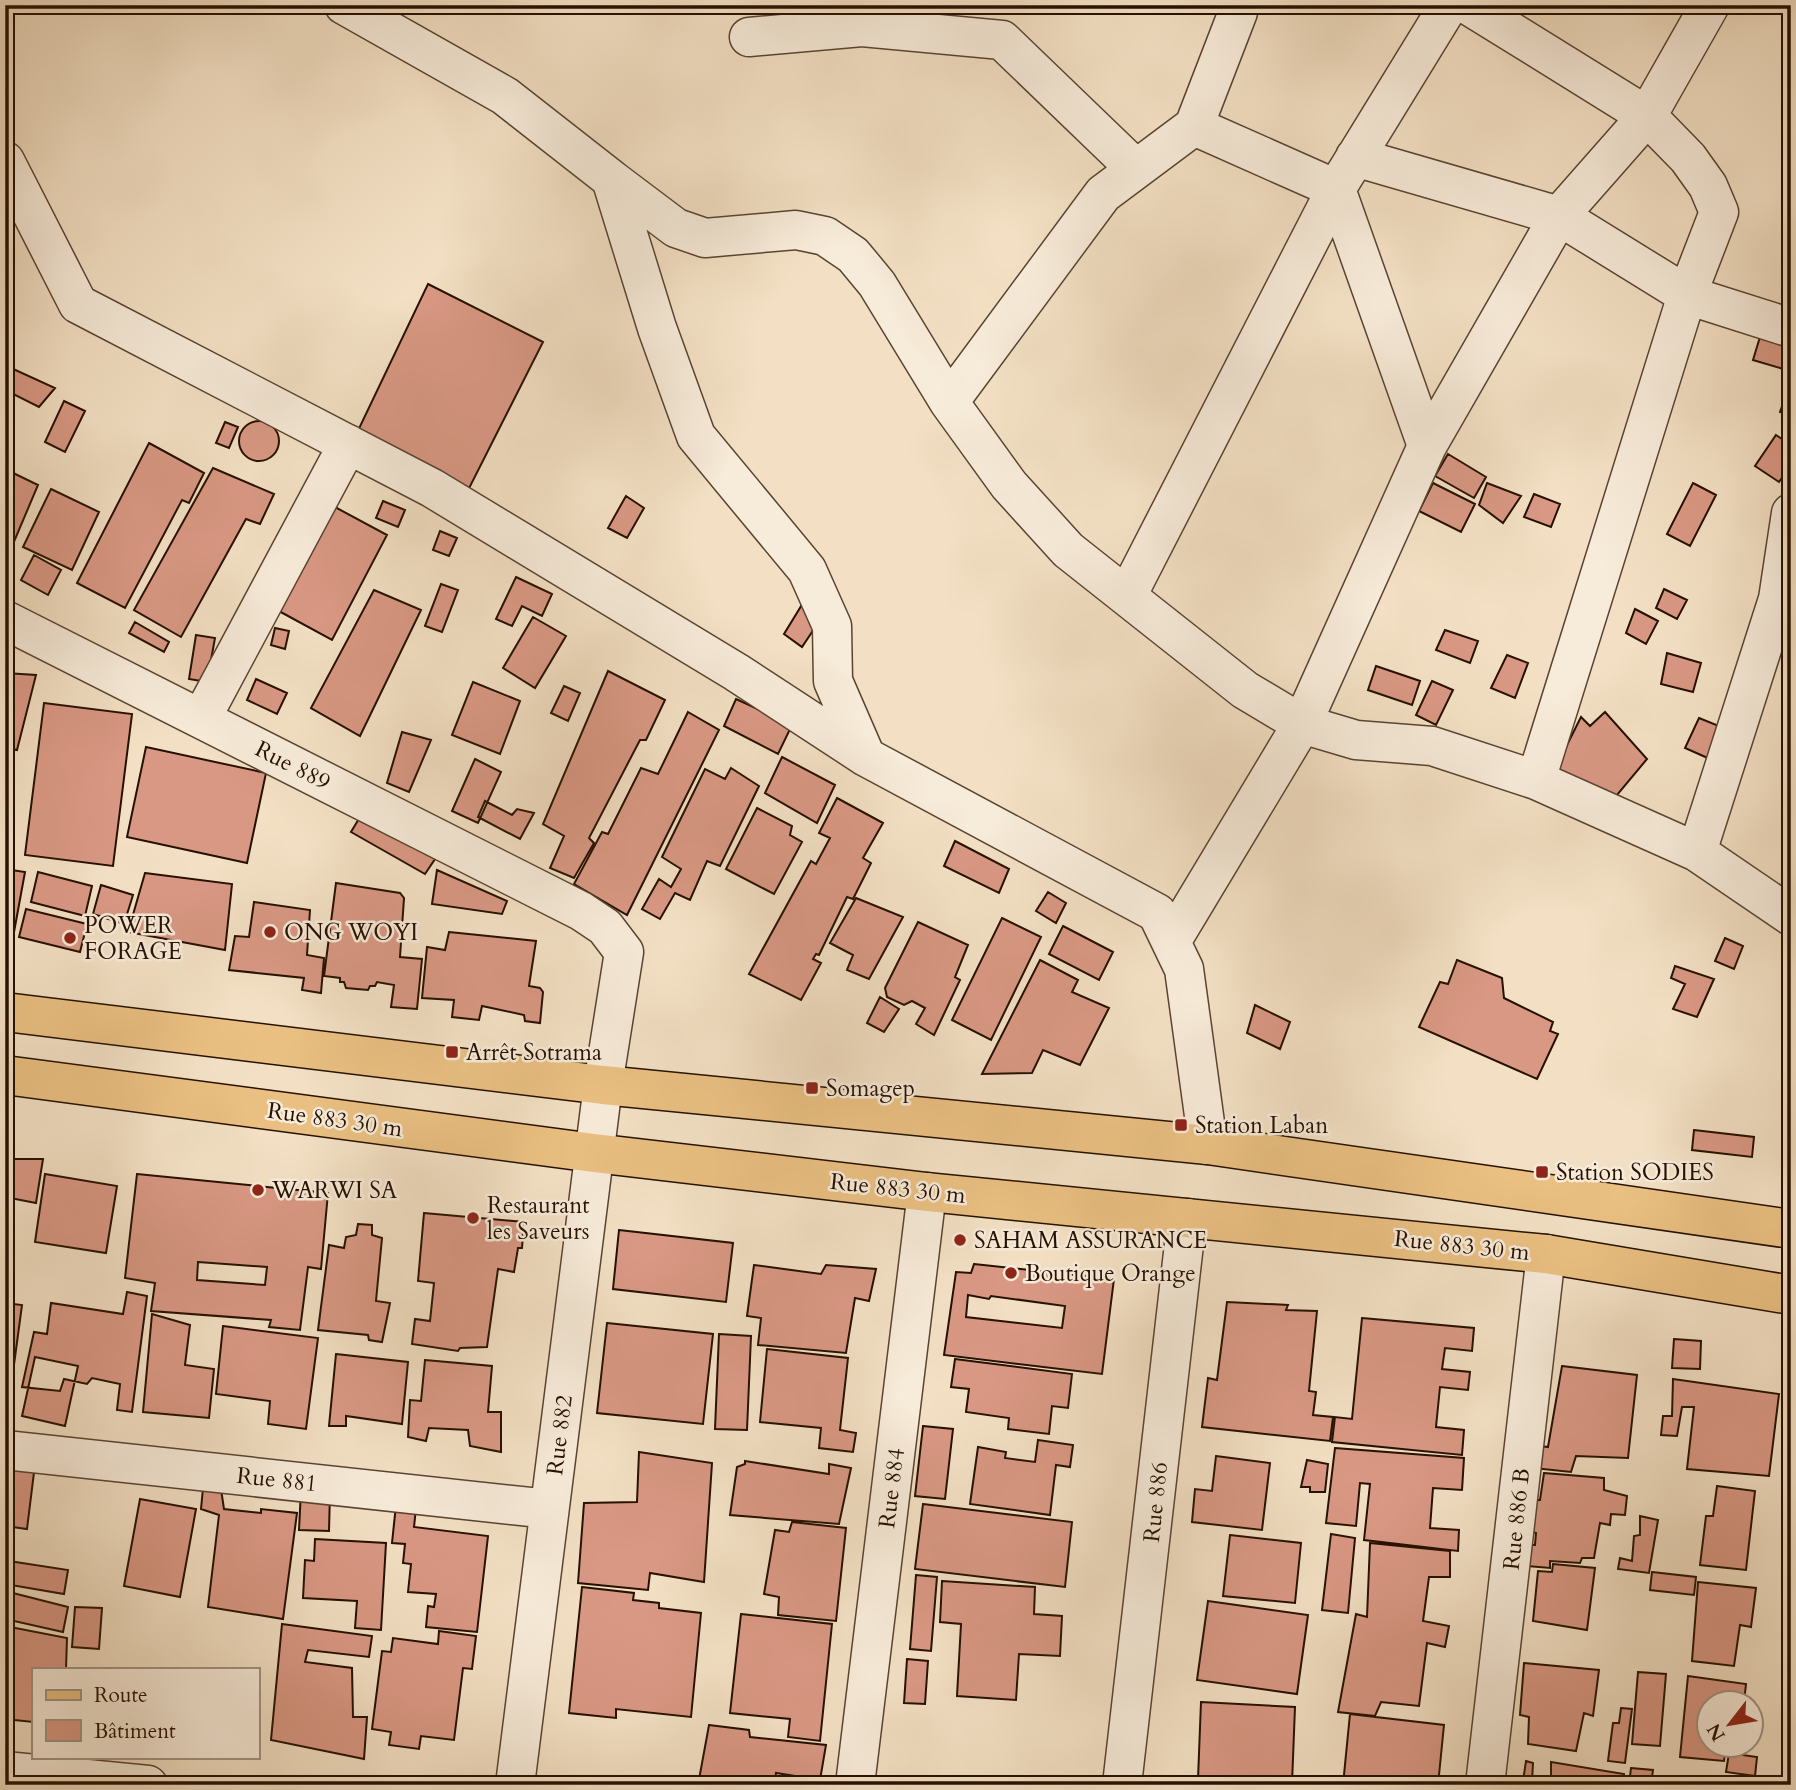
<svg xmlns="http://www.w3.org/2000/svg" width="1796" height="1790" viewBox="0 0 1796 1790" font-family="Cardo,serif">
<style>
.building{fill:#d99884;stroke:#261000;stroke-width:2;fill-rule:evenodd}
.lines{fill:none;stroke-linecap:round;stroke-linejoin:round}
.minor-casing{stroke:#594431;stroke-width:41}
.major-casing{stroke:#261000;stroke-width:41}
.minor{stroke:#f7ebd9;stroke-width:38}
.major{stroke:#eac082;stroke-width:38}
.poi-dot{fill:#8f2418;stroke:#f7ebd9;stroke-width:2.5}
.labels{text-anchor:middle;stroke-width:5;stroke-linejoin:round;paint-order:stroke}
.street-label{font-size:23px;fill:#261000;stroke:#f7ebd9}
.poi-label{font-size:23px;fill:#261000;stroke:#f7ebd9;text-anchor:start}
</style>
<rect width="100%" height="100%" fill="#f3e0c4"/>
<filter id="stains"><feTurbulence type="fractalNoise" baseFrequency=".00286" numOctaves="4"/><feColorMatrix values="0 0 0 0 .2 0 0 0 0 .09 0 0 0 0 .02 0 0 0 .5 -.17"/></filter>
<radialGradient id="worn" r=".72"><stop offset=".6" stop-color="#630" stop-opacity="0"/><stop offset="1" stop-color="#630" stop-opacity=".3"/></radialGradient>
<path class="building" d="M 428,284 L 543,342 L 457,512 L 343,462 Z
M 1763,327 L 1791,335 L 1791,356 L 1787,370 L 1753,360 Z
M 11,368 L 55,388 L 39,407 L 5,390 L 5,379 Z
M 1791,382 L 1791,416 L 1780,412 Z
M 64,401 L 85,411 L 65,452 L 45,442 Z
M239 441a20 20 0 1 1 40 0a20 20 0 1 1-40 0Z
M 225,422 L 238,427 L 229,448 L 216,443 Z
M 1776,435 L 1791,445 L 1791,465 L 1779,482 L 1755,466 Z
M 149,443 L 204,473 L 189,503 L 182,500 L 125,608 L 77,583 Z
M 1448,454 L 1486,477 L 1474,498 L 1435,476 Z
M 213,468 L 274,494 L 260,524 L 246,519 L 181,637 L 134,610 Z
M 5,469 L 38,485 L 13,544 L 5,542 Z
M 1433,483 L 1475,504 L 1461,532 L 1419,511 Z
M 1487,483 L 1521,496 L 1503,523 L 1479,505 Z
M 1693,483 L 1716,495 L 1690,546 L 1667,534 Z
M 51,489 L 99,512 L 72,570 L 23,547 Z
M 1534,494 L 1560,504 L 1551,527 L 1524,517 Z
M 626,496 L 644,508 L 627,538 L 608,528 Z
M 383,501 L 405,510 L 398,527 L 376,518 Z
M 333,506 L 387,535 L 332,640 L 277,610 Z
M 440,531 L 457,538 L 449,556 L 433,550 Z
M 34,555 L 61,570 L 48,595 L 21,580 Z
M 516,577 L 552,594 L 542,616 L 522,606 L 512,626 L 496,619 Z
M 441,584 L 458,590 L 442,632 L 425,626 Z
M 1664,589 L 1687,600 L 1677,619 L 1656,608 Z
M 374,590 L 421,610 L 360,736 L 311,708 Z
M 803,603 L 822,617 L 802,647 L 784,634 Z
M 1635,609 L 1658,621 L 1646,644 L 1626,633 Z
M 533,617 L 566,636 L 535,688 L 503,668 Z
M 135,622 L 169,642 L 164,652 L 129,633 Z
M 275,628 L 289,631 L 285,649 L 271,645 Z
M 1445,630 L 1478,641 L 1470,663 L 1436,650 Z
M 196,635 L 215,638 L 207,682 L 189,679 Z
M 1667,653 L 1701,663 L 1693,692 L 1661,684 Z
M 1507,655 L 1528,663 L 1515,698 L 1491,688 Z
M 1376,666 L 1420,681 L 1412,705 L 1368,690 Z
M 608,671 L 665,700 L 646,740 L 640,740 L 589,838 L 594,843 L 574,878 L 550,868 L 564,836 L 543,824 Z
M 5,673 L 36,675 L 17,750 L 5,748 Z
M 256,679 L 287,693 L 277,714 L 247,700 Z
M 1432,681 L 1453,690 L 1436,725 L 1416,715 Z
M 473,682 L 520,701 L 500,754 L 452,735 Z
M 564,686 L 580,693 L 568,721 L 551,713 Z
M 736,699 L 792,725 L 778,754 L 724,726 Z
M 44,703 L 132,714 L 113,866 L 25,855 Z
M 688,712 L 719,730 L 627,915 L 574,884 L 602,832 L 608,834 L 641,768 L 658,774 Z
M 1605,712 L 1647,759 L 1607,807 L 1553,773 L 1581,717 L 1590,726 Z
M 1699,718 L 1719,726 L 1710,759 L 1685,748 Z
M 402,732 L 431,740 L 409,792 L 387,783 Z
M 146,747 L 266,773 L 247,863 L 127,837 Z
M 782,757 L 835,785 L 817,823 L 765,793 Z
M 475,759 L 501,772 L 478,823 L 452,811 Z
M 731,768 L 759,786 L 720,866 L 707,861 L 690,900 L 675,893 L 660,919 L 642,909 L 659,879 L 671,887 L 681,869 L 662,857 L 705,769 L 725,779 Z
M 5,773 L 13,774 L 5,844 Z
M 837,798 L 883,823 L 863,858 L 871,863 L 853,899 L 847,897 L 819,955 L 816,954 L 813,959 L 821,963 L 801,1000 L 749,974 L 811,861 L 816,864 L 830,838 L 819,833 Z
M 485,801 L 512,815 L 517,809 L 534,813 L 520,839 L 478,817 Z
M 757,808 L 792,826 L 790,835 L 802,842 L 774,894 L 726,869 Z
M 360,817 L 435,859 L 425,874 L 351,832 Z
M 955,841 L 1009,869 L 999,893 L 944,866 Z
M 5,869 L 25,872 L 12,943 L 5,942 Z
M 437,870 L 507,901 L 502,914 L 432,904 Z
M 38,872 L 92,886 L 85,916 L 31,902 Z
M 145,873 L 232,884 L 225,950 L 128,932 Z
M 336,883 L 400,893 L 404,898 L 400,957 L 422,959 L 417,1009 L 391,1007 L 394,985 L 377,982 L 375,986 L 370,986 L 368,990 L 346,988 L 344,982 L 340,982 L 340,978 L 324,976 Z
M 101,885 L 133,895 L 124,924 L 93,914 Z
M 1048,892 L 1066,903 L 1056,923 L 1036,911 Z
M 856,898 L 903,917 L 869,979 L 847,970 L 853,955 L 830,943 Z
M 254,902 L 310,910 L 307,955 L 324,958 L 321,993 L 302,990 L 304,978 L 229,970 L 235,936 L 249,937 Z
M 26,909 L 87,924 L 80,952 L 19,937 Z
M 1002,918 L 1041,937 L 991,1040 L 952,1020 Z
M 918,922 L 968,945 L 955,977 L 960,980 L 934,1035 L 916,1024 L 925,1008 L 912,1001 L 904,1005 L 887,997 L 885,988 Z
M 1063,926 L 1113,952 L 1099,980 L 1049,954 Z
M 449,932 L 536,941 L 529,986 L 540,988 L 543,992 L 540,1023 L 525,1021 L 524,1015 L 482,1006 L 479,1020 L 452,1017 L 454,1000 L 422,998 L 427,947 L 445,950 Z
M 1725,938 L 1743,946 L 1734,969 L 1715,961 Z
M 1040,960 L 1078,980 L 1072,992 L 1109,1008 L 1080,1065 L 1043,1050 L 1032,1073 L 982,1074 Z
M 1457,960 L 1502,978 L 1504,998 L 1553,1022 L 1550,1031 L 1558,1034 L 1537,1079 L 1419,1027 L 1440,982 L 1448,984 Z
M 1675,966 L 1714,979 L 1697,1017 L 1673,1009 L 1685,984 L 1671,978 Z
M 880,997 L 899,1009 L 884,1032 L 867,1023 Z
M 1255,1005 L 1290,1022 L 1280,1049 L 1247,1033 Z
M 1694,1130 L 1754,1137 L 1752,1157 L 1692,1150 Z
M 8,1159 L 43,1159 L 36,1203 L 5,1197 L 5,1176 L 7,1176 Z
M 45,1174 L 117,1186 L 106,1253 L 35,1242 Z
M 137,1174 L 328,1193 L 321,1269 L 308,1267 L 300,1330 L 269,1327 L 271,1320 L 151,1311 L 155,1283 L 125,1278 ZM 198,1262 L 267,1267 L 265,1285 L 197,1280 Z
M 424,1213 L 524,1222 L 522,1248 L 518,1248 L 514,1272 L 498,1269 L 487,1347 L 460,1348 L 458,1351 L 412,1344 L 415,1319 L 430,1321 L 434,1283 L 418,1281 Z
M 358,1224 L 372,1225 L 372,1235 L 382,1238 L 376,1301 L 390,1303 L 382,1342 L 369,1340 L 368,1335 L 318,1330 L 329,1245 L 344,1248 L 346,1237 L 356,1235 Z
M 619,1230 L 733,1243 L 726,1302 L 613,1289 Z
M 974,1264 L 1114,1279 L 1102,1374 L 944,1355 L 956,1272 L 971,1273 ZM 968,1295 L 989,1299 L 991,1296 L 1065,1306 L 1062,1328 L 966,1317 Z
M 754,1265 L 821,1274 L 826,1265 L 876,1269 L 869,1301 L 855,1298 L 846,1353 L 758,1345 L 761,1318 L 747,1316 Z
M 127,1292 L 147,1296 L 132,1412 L 117,1410 L 120,1384 L 92,1378 L 87,1384 L 64,1379 L 60,1391 L 22,1387 L 34,1332 L 47,1334 L 51,1303 L 123,1314 Z
M 1227,1302 L 1288,1305 L 1286,1310 L 1317,1311 L 1309,1391 L 1316,1392 L 1313,1415 L 1333,1417 L 1330,1441 L 1202,1427 L 1208,1378 L 1217,1380 Z
M 5,1303 L 22,1305 L 7,1417 L 5,1416 Z
M 152,1314 L 190,1325 L 185,1365 L 214,1369 L 209,1418 L 143,1412 Z
M 1362,1318 L 1474,1328 L 1472,1351 L 1445,1348 L 1442,1369 L 1470,1372 L 1468,1390 L 1440,1387 L 1436,1427 L 1464,1430 L 1462,1455 L 1332,1442 L 1335,1417 L 1352,1419 Z
M 607,1323 L 713,1334 L 703,1424 L 597,1413 Z
M 223,1326 L 318,1338 L 306,1429 L 268,1424 L 270,1401 L 216,1394 Z
M 719,1334 L 751,1336 L 747,1430 L 715,1429 Z
M 1674,1339 L 1701,1341 L 1700,1369 L 1672,1368 Z
M 767,1349 L 848,1358 L 840,1430 L 856,1433 L 853,1452 L 819,1448 L 821,1428 L 760,1422 Z
M 336,1354 L 408,1362 L 402,1424 L 346,1416 L 346,1426 L 329,1426 Z
M 35,1357 L 78,1366 L 65,1426 L 22,1416 Z
M 955,1359 L 1072,1374 L 1068,1408 L 1052,1406 L 1049,1434 L 1008,1429 L 1009,1418 L 966,1412 L 969,1389 L 951,1387 Z
M 425,1360 L 492,1366 L 488,1412 L 501,1412 L 501,1452 L 470,1446 L 468,1430 L 429,1428 L 426,1441 L 408,1437 L 410,1400 L 421,1401 Z
M 1562,1366 L 1637,1375 L 1628,1458 L 1576,1456 L 1571,1472 L 1524,1467 L 1527,1444 L 1548,1447 Z
M 1673,1379 L 1779,1394 L 1769,1476 L 1687,1469 L 1694,1407 L 1682,1407 L 1677,1436 L 1661,1435 L 1663,1416 L 1672,1416 Z
M 923,1426 L 953,1429 L 945,1499 L 915,1496 Z
M 1038,1440 L 1073,1445 L 1070,1467 L 1056,1465 L 1050,1515 L 970,1504 L 978,1447 L 1006,1452 L 1005,1458 L 1035,1462 Z
M 16,1445 L 37,1448 L 27,1529 L 5,1526 Z
M 1335,1448 L 1464,1458 L 1462,1490 L 1433,1488 L 1430,1528 L 1459,1530 L 1458,1551 L 1364,1540 L 1370,1484 L 1360,1483 L 1356,1526 L 1326,1523 Z
M 639,1452 L 712,1463 L 704,1582 L 650,1573 L 648,1590 L 578,1583 L 584,1503 L 637,1502 Z
M 1216,1456 L 1270,1463 L 1262,1530 L 1192,1522 L 1195,1489 L 1212,1491 Z
M 1307,1460 L 1328,1464 L 1325,1492 L 1310,1492 L 1310,1487 L 1301,1487 Z
M 745,1461 L 829,1474 L 829,1464 L 851,1468 L 839,1524 L 730,1515 L 737,1467 L 745,1464 Z
M 1544,1473 L 1604,1478 L 1604,1490 L 1627,1496 L 1625,1515 L 1611,1514 L 1610,1525 L 1600,1523 L 1594,1558 L 1582,1558 L 1580,1563 L 1550,1561 L 1550,1568 L 1515,1565 L 1517,1544 L 1535,1545 L 1536,1533 L 1532,1532 L 1536,1500 L 1540,1500 Z
M 1717,1486 L 1755,1491 L 1746,1570 L 1700,1565 L 1706,1516 L 1713,1516 Z
M 203,1488 L 221,1489 L 224,1509 L 261,1513 L 261,1509 L 297,1513 L 283,1619 L 208,1607 L 219,1515 L 201,1509 Z
M 301,1490 L 330,1492 L 329,1531 L 299,1530 Z
M 140,1499 L 196,1509 L 180,1597 L 124,1586 Z
M 923,1504 L 1072,1522 L 1065,1587 L 915,1569 Z
M 396,1505 L 416,1508 L 414,1527 L 488,1536 L 477,1632 L 426,1627 L 428,1606 L 434,1607 L 436,1594 L 408,1592 L 411,1564 L 403,1563 L 405,1544 L 392,1543 Z
M 1640,1516 L 1658,1520 L 1649,1573 L 1618,1569 L 1620,1558 L 1632,1561 L 1634,1536 L 1640,1535 Z
M 792,1522 L 846,1528 L 836,1621 L 778,1615 L 779,1597 L 764,1594 L 775,1530 L 789,1532 Z
M 1331,1534 L 1355,1538 L 1348,1613 L 1322,1610 Z
M 1230,1535 L 1301,1543 L 1295,1603 L 1223,1596 Z
M 315,1539 L 386,1543 L 381,1630 L 355,1628 L 357,1601 L 303,1598 L 305,1560 L 314,1561 Z
M 1370,1543 L 1450,1551 L 1450,1577 L 1429,1577 L 1423,1621 L 1449,1626 L 1445,1647 L 1427,1643 L 1419,1706 L 1381,1702 L 1375,1716 L 1338,1712 L 1356,1614 L 1367,1617 Z
M 9,1561 L 68,1570 L 64,1594 L 5,1584 Z
M 1553,1564 L 1595,1568 L 1587,1630 L 1533,1621 L 1538,1571 L 1552,1572 Z
M 1652,1572 L 1696,1577 L 1694,1595 L 1650,1590 Z
M 916,1575 L 937,1577 L 931,1651 L 910,1649 Z
M 942,1581 L 1035,1587 L 1034,1614 L 1062,1616 L 1060,1656 L 1019,1654 L 1016,1700 L 957,1696 L 961,1624 L 940,1622 Z
M 1698,1582 L 1756,1588 L 1751,1627 L 1740,1625 L 1734,1666 L 1692,1661 Z
M 582,1587 L 634,1593 L 633,1600 L 659,1603 L 659,1608 L 701,1613 L 691,1717 L 616,1709 L 616,1718 L 569,1713 Z
M 5,1591 L 68,1607 L 63,1632 L 5,1619 Z
M 1208,1601 L 1308,1615 L 1297,1694 L 1197,1680 Z
M 75,1607 L 102,1608 L 99,1649 L 72,1647 Z
M 741,1614 L 832,1624 L 820,1741 L 788,1737 L 790,1719 L 730,1713 Z
M 282,1624 L 372,1636 L 369,1657 L 308,1650 L 305,1662 L 352,1668 L 353,1717 L 367,1717 L 364,1759 L 271,1740 Z
M 5,1626 L 67,1638 L 66,1669 L 33,1669 L 33,1722 L 5,1719 Z
M 439,1631 L 476,1636 L 472,1669 L 463,1668 L 454,1740 L 421,1736 L 419,1749 L 389,1745 L 391,1732 L 372,1729 L 382,1651 L 391,1652 L 393,1638 L 438,1644 Z
M 907,1659 L 928,1661 L 925,1704 L 904,1703 Z
M 1524,1663 L 1599,1670 L 1593,1716 L 1584,1713 L 1576,1751 L 1528,1744 L 1529,1717 L 1520,1715 Z
M 1638,1672 L 1666,1674 L 1660,1746 L 1632,1744 Z
M 1688,1676 L 1746,1684 L 1744,1702 L 1708,1702 L 1708,1744 L 1726,1744 L 1724,1761 L 1680,1757 Z
M 1201,1702 L 1295,1707 L 1292,1784 L 1198,1779 Z
M 1621,1708 L 1632,1709 L 1625,1763 L 1608,1761 L 1613,1723 L 1619,1723 Z
M 1350,1714 L 1444,1725 L 1438,1785 L 1343,1785 Z
M 709,1725 L 749,1730 L 750,1737 L 826,1745 L 820,1780 L 776,1773 L 774,1785 L 756,1785 L 738,1781 L 737,1785 L 698,1785 Z
M 1729,1753 L 1757,1757 L 1755,1776 L 1726,1772 Z
M 1526,1761 L 1533,1763 L 1532,1782 L 1537,1785 L 1493,1785 L 1494,1777 L 1523,1781 Z
M 1551,1762 L 1624,1774 L 1623,1785 L 1551,1785 Z
M 1631,1768 L 1653,1770 L 1651,1785 L 1629,1785 Z
M 1723,1776 L 1756,1780 L 1755,1785 L 1722,1785 Z"/>
<g class="lines">
<g class="minor-casing">
<path id="minor" d="M 344,5 L 505,96 L 611,179 L 657,328 L 696,436 L 807,570 L 832,626 L 833,681 L 866,757 L 1157,913 L 1184,969 L 1208,1145
M 1468,5 L 1647,116 L 1688,158 L 1708,186 L 1719,212 L 1687,295 L 1536,780
M 749,37 L 862,27 L 1002,40 L 1136,169
M 1194,126 L 1336,189 L 1427,446
M 1355,157 L 1559,216 L 1687,295 L 1791,328
M 5,161 L 78,304 L 432,488 L 736,672 L 866,757
M 611,179 L 676,228 L 705,238 L 796,230 L 825,236 L 853,255 L 877,284 L 949,402 L 1009,485 L 1068,550 L 1245,690 L 1302,724 L 1356,740 L 1432,746 L 1536,780 L 1697,852 L 1791,916
M 949,402 L 1103,194 L 1194,126 L 1238,12
M 1127,596 L 1336,189 L 1449,5
M 5,620 L 581,911 L 605,927 L 624,952 L 603,1085 L 515,1785
M 201,719 L 348,444
M 1697,852 L 1778,599 L 1791,513
M 1171,942 L 1302,724 L 1427,446 L 1559,216 L 1647,116 L 1710,5
M 5,1450 L 549,1509
M 5,1771 L 148,1785
M 855,1785 L 927,1192
M 1122,1785 L 1187,1218
M 1485,1785 L 1546,1254"/>
</g>
<g class="major-casing">
<path id="major" d="M 5,1012 L 603,1085 L 1208,1145 L 1791,1229
M 5,1075 L 594,1153 L 927,1192 L 1546,1254 L 1791,1295"/>
</g>
<use href="#minor" class="minor"/>
<use href="#major" class="major"/>
</g>
<g class="poi-dot">
<circle cx="270" cy="932" r="7"/>
<circle cx="70" cy="938" r="7"/>
<rect x="445" y="1045" width="14" height="14" rx="3.5"/>
<rect x="805" y="1081" width="14" height="14" rx="3.5"/>
<rect x="1174" y="1118" width="14" height="14" rx="3.5"/>
<rect x="1535" y="1165" width="14" height="14" rx="3.5"/>
<circle cx="258" cy="1190" r="7"/>
<circle cx="473" cy="1218" r="7"/>
<circle cx="960" cy="1240" r="7"/>
<circle cx="1011" cy="1273" r="7"/>
</g>
<g class="labels">
<g class="street-label">
<text transform="translate(293 765) rotate(27)" y="8">Rue 889</text>
<text transform="translate(335 1119) rotate(8)" y="8">Rue 883 30 m</text>
<text transform="translate(898 1188) rotate(6)" y="8">Rue 883 30 m</text>
<text transform="translate(1462 1245) rotate(6)" y="8">Rue 883 30 m</text>
<text transform="translate(559 1435) rotate(-83)" y="8">Rue 882</text>
<text transform="translate(277 1479) rotate(6)" y="8">Rue 881</text>
<text transform="translate(891 1488) rotate(-83)" y="8">Rue 884</text>
<text transform="translate(1155 1502) rotate(-84)" y="8">Rue 886</text>
<text transform="translate(1516 1519) rotate(-84)" y="8">Rue 886 B</text>
</g>
<g class="poi-label">
<text x="84" y="933">POWER<tspan x="84" dy="26">FORAGE</tspan></text>
<text x="284" y="940">ONG WOYI</text>
<text x="466" y="1060">Arrêt Sotrama</text>
<text x="826" y="1096">Somagep</text>
<text x="1195" y="1133">Station Laban</text>
<text x="1556" y="1180">Station SODIES</text>
<text x="272" y="1198">WARWI SA</text>
<text x="487" y="1213">Restaurant<tspan x="487" dy="26">les Saveurs</tspan></text>
<text x="974" y="1248">SAHAM ASSURANCE</text>
<text x="1025" y="1281">Boutique Orange</text>
</g>
</g>
<rect width="1796" height="1790" fill="none" stroke="#f3e0c4" stroke-width="28"/>
<rect x="7" y="7" width="1782" height="1776" fill="none" stroke="#261000" stroke-width="3.5"/>
<rect x="14" y="14" width="1768" height="1762" fill="none" stroke="#261000" stroke-width="2"/>
<rect x="32" y="1668" width="228" height="91" fill="#f7ebd9" stroke="#a39382" stroke-width="2"/>
<rect x="46" y="1690" width="35" height="10" fill="#eac082" stroke="#a39382" stroke-width="2"/>
<text x="94" y="1702" font-size="21" fill="#261000">Route</text>
<rect x="46" y="1720" width="35" height="21" fill="#d99884" stroke="#a39382" stroke-width="2"/>
<text x="94" y="1738" font-size="21" fill="#261000">Bâtiment</text>
<g transform="translate(1730 1724) rotate(239)"><circle r="33" fill="#f7ebd9" stroke="#a39382" stroke-width="2"/>
<path d="M0-5L12 26L0 18L-12 26Z" fill="#8f2418"/>
<text y="-10" font-size="19" font-weight="bold" text-anchor="middle" fill="#261000">N</text>
</g>
<rect width="100%" height="100%" filter="url(#stains)"/>
<rect width="100%" height="100%" fill="url(#worn)"/>
</svg>
